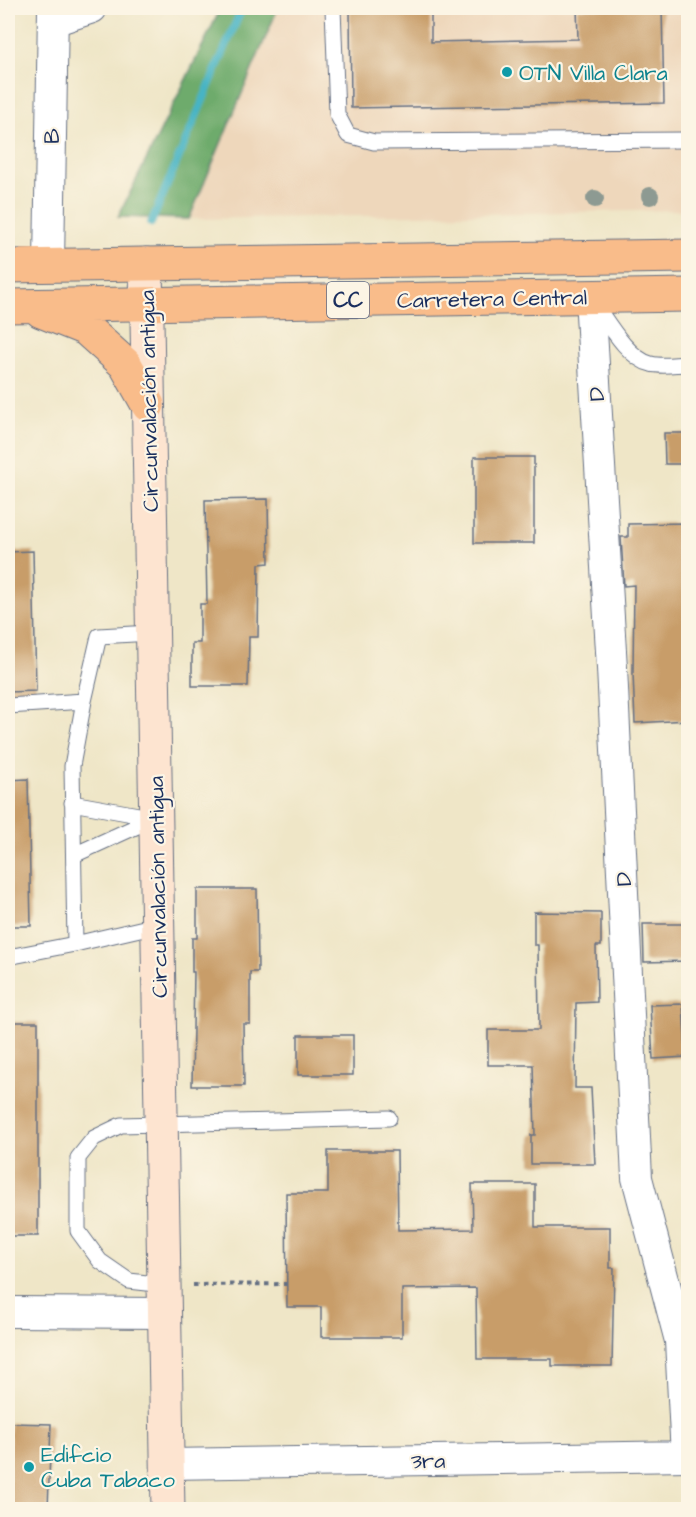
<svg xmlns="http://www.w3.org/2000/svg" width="696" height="1517" viewBox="0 0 696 1517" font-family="'Architects Daughter',sans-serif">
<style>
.built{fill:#eed7bb}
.forest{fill:#6eab6c;stroke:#446d65;stroke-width:1.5}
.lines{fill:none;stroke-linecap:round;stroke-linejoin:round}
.stream{stroke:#47b4c4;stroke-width:8}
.building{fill:#c89d69}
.lane-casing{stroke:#656f83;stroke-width:17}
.street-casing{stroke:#656f83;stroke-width:32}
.secondary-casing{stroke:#656f83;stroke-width:35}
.primary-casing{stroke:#656f83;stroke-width:35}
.path{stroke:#656f83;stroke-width:4;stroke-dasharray:4.5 4.5;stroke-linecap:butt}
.lane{stroke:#fff;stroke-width:15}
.street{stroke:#fff;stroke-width:30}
.secondary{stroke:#fde4d0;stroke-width:33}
.primary{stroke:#f9bc8a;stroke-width:33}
.tree{fill:#8d9a92}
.culture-dot{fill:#0f9aa8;stroke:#fcf5e5;stroke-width:2}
.labels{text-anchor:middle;stroke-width:4.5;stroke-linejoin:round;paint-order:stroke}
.shield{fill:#fcf5e5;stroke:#5e6a86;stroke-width:1.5}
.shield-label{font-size:21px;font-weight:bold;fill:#1b2f5e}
.culture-label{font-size:22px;fill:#0d838f;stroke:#fcf5e5;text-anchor:start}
.street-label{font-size:22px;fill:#1b2f5e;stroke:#fcf5e5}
</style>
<rect width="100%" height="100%" fill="#fcf5e5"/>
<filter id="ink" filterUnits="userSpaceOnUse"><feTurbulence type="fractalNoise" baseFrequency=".0167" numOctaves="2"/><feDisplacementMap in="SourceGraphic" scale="12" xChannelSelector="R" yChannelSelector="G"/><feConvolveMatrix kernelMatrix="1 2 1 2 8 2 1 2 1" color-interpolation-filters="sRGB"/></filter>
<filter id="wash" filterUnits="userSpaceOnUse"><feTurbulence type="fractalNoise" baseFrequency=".008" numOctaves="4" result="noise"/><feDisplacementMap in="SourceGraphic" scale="24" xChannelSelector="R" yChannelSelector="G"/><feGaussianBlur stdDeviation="1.35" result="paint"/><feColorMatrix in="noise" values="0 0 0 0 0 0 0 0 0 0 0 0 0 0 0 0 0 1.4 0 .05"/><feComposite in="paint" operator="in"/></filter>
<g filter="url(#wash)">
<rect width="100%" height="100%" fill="#efe6c7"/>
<path class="built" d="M 278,8 L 688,8 L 688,210 L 189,219 Z"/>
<path class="forest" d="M 221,8 L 278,8 L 189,219 L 118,217 Z"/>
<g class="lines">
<path class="stream" d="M 151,223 L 242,8"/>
</g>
<g id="blocks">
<path class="building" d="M 350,8 L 431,8 L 431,42 L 578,39 L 577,8 L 662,8 L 664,103 L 351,108 Z
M 664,433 L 688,433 L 688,464 L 665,464 Z
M 474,457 L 534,457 L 534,543 L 474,543 Z
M 268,499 L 269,563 L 259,564 L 258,637 L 249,637 L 248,686 L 192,686 L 192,643 L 200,643 L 200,604 L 207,604 L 205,500 Z
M 688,523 L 688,720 L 635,723 L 633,673 L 634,585 L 624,586 L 621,537 L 628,537 L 628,524 Z
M 33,551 L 36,691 L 8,692 L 8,552 Z
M 28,779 L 31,926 L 8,926 L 8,780 Z
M 197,889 L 257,889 L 258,972 L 250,972 L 250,1024 L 243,1024 L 244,1086 L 192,1086 L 194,972 L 192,972 L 192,938 L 197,938 Z
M 534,912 L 601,913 L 601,946 L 596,946 L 597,1002 L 576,1003 L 575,1088 L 591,1088 L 595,1164 L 531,1164 L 531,1135 L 535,1135 L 533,1065 L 488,1065 L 488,1030 L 539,1030 L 538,945 L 534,945 Z
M 643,924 L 688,924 L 688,961 L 644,962 Z
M 683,1004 L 686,1057 L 653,1059 L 650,1005 Z
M 8,1022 L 38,1022 L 38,1236 L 8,1236 Z
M 298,1035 L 353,1035 L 353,1075 L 298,1075 Z
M 328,1151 L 397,1151 L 398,1230 L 473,1229 L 472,1184 L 535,1184 L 535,1227 L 610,1227 L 610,1268 L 614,1268 L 612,1366 L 552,1366 L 552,1359 L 477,1359 L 476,1288 L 402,1289 L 402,1337 L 321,1337 L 321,1307 L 287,1307 L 286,1193 L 328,1193 Z
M 10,1423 L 51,1424 L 48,1509 L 8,1509 Z"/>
</g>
</g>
<g filter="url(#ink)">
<use href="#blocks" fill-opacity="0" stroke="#656f83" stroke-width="1.5"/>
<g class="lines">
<g class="lane-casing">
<path id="lane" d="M 333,8 L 337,114 L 348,135 L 374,142 L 688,140
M 594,303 C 607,321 628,359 651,364 C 662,367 677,364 688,364
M 8,706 L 84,701
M 72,803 L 155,818 L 74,855
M 75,944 L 72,766 L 84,701 L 99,636 L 151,633
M 8,957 L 75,944 L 157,925
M 165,1285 L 129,1281 L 100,1261 L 78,1231 L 78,1158 L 94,1138 L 121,1125 L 389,1118"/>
</g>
<g class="street-casing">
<path id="street" d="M 53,21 L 92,8
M 49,265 L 53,8
M 590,297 L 612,668 L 637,1178 L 680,1341 L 686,1456
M 8,1312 L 165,1313
M 168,1464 L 688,1456"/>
</g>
<g class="secondary-casing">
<path id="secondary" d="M 146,264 L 168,1510"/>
</g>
<g class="primary-casing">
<path id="primary" d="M 8,266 L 688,256
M 8,306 L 688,295
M 41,311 L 86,329 L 125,364 L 148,405"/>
</g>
<path class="path" d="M 193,1285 L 287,1284"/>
<use href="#lane" class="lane"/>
<use href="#street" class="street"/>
<use href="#secondary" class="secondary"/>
<use href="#primary" class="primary"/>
</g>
<g class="tree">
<circle cx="650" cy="196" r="9"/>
<circle cx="595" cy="199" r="9"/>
</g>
</g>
<g class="culture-dot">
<circle cx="507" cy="72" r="6"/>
<circle cx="29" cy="1467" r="6"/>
</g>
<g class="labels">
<rect class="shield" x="327" y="282" width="42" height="36" rx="4.5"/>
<g class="shield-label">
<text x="348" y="307">CC</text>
</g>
<g class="culture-label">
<text x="519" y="80">OTN Villa Clara</text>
<text x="41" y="1462">Edifcio<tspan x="41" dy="25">Cuba Tabaco</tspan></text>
</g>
<g class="street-label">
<text transform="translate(51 136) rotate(-89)" y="8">B</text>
<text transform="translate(492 298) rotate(-1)" y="8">Carretera Central</text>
<text transform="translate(596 394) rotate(-93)" y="8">D</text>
<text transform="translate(148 401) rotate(-91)" y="8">Circunvalación antigua</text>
<text transform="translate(623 879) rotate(-93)" y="8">D</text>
<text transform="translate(157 887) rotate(-91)" y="8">Circunvalación antigua</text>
<text transform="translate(428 1460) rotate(-1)" y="8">3ra</text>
</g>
</g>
<rect width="696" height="1517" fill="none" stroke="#fcf5e5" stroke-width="30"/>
</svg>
